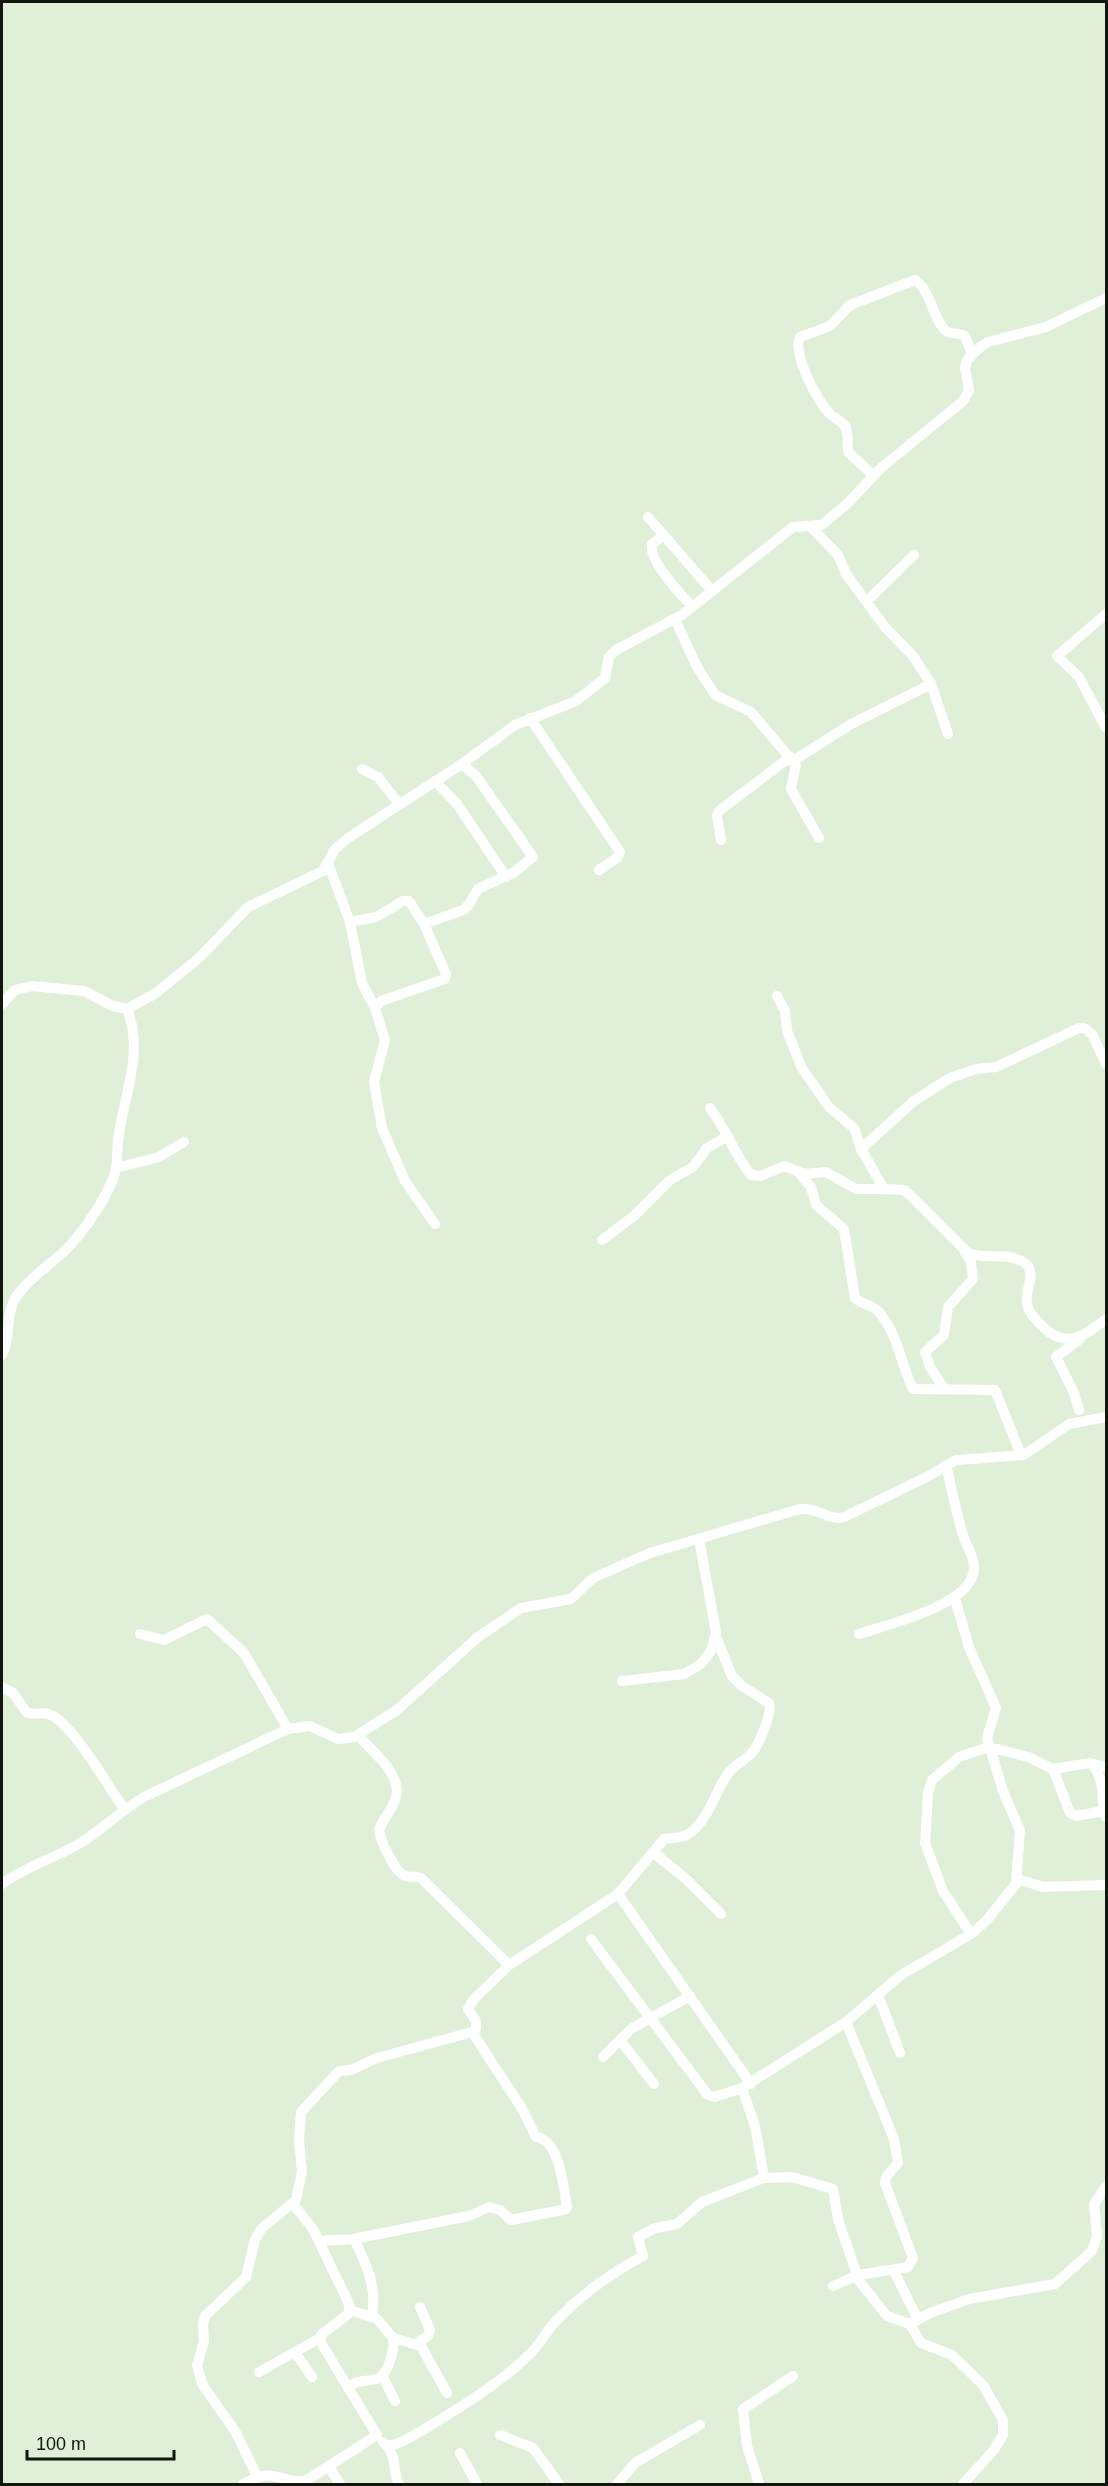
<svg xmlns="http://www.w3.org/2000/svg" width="1108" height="2486" viewBox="0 0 1108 2486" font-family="Helvetica,sans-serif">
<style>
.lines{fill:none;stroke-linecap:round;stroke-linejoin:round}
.street{stroke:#fff;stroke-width:10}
</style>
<rect width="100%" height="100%" fill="#e0f0d8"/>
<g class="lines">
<path class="street" d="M 873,475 L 849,453 C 845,444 851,438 845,426 C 841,420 835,419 830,414 C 817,400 792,354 800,337 L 830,326 L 850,305 L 915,280 C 930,289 932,316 944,329 C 950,336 958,332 965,336 L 972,354
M 648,517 L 712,591
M 812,528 L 838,555 L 846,574 L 885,627 L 913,656 L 931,684 L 948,734
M 664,535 L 652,544 C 648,561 681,594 692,607
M 867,601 L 914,555
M 1106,614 L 1057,656 L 1079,677 L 1106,728
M 675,619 L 696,665 L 715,695 L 751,712 L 796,765 L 791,789 L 819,838
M 530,718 L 620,852 L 618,857 L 599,870
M 793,761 L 851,724 L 931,684
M 362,769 L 378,777 L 399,804
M 435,781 L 457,804 L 506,877
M 721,840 L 717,816 L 719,811 L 790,757
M 328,863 L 350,922 L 376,917 L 403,901 L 409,901 L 424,924 L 446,974 L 445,979 L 381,1001 L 375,1008 L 385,1040 L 374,1082 L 382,1128 L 405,1181 L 435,1224
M 350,922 L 362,983 L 375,1008
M 424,924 L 463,910 L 468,906 L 478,889 L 513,873 L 533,857 L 476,776 L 462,764
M 2,1004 L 15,990 L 32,986 L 84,991 L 113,1006 L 127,1009
M 710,1108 C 726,1129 734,1154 751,1175 L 761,1176 L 784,1166 L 805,1174 L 826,1172 L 856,1189 L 884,1189 L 861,1149 L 854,1128 L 829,1107 L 802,1068 L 787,1031 L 785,1011 L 777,996
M 861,1149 L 914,1101 L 950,1078 L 976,1069 L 996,1067 L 1079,1028 L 1084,1028 L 1092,1034 L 1106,1064
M 116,1168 L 159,1157 L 184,1142
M 800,1174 L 811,1187 L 816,1205 L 844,1229 L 855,1298 C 862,1305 872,1304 879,1312 C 899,1336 900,1363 913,1389 L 995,1390 L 1021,1455
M 884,1189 L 904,1190 L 909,1194 L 968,1253 C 987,1261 1007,1250 1026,1264 C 1037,1273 1024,1292 1027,1304 C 1029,1313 1036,1320 1042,1326 C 1066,1350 1085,1336 1106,1319
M 602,1240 L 634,1216 L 670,1180 L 693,1167 L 707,1148 L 728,1136
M 2,1355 C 12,1336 4,1313 18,1294 C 32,1274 58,1261 74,1241 C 89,1223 104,1201 113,1179 C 119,1165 116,1149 119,1134 C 125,1092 144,1051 127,1009 L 156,993 L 200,957 L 248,907 L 323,871 L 335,849 L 348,838 L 462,764 L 515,725 L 576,701 L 605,678 L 609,657 L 616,650 L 682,615 L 793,527 L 822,525 L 849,502 L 881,468 L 963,401 L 969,390 L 965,368 L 967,360 L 979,348 L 988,342 L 1046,327 L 1106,298
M 945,1390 L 930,1367 L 925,1352 L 944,1335 L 948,1307 L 973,1279 L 971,1262 L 964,1250
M 1079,1410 L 1074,1393 L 1056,1357 L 1080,1339
M 140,1634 L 164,1640 L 207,1619 L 244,1653 L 288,1729
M 859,1634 C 888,1624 974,1605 974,1568 C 975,1558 967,1547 964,1538 C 956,1514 952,1489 946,1465
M 622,1681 L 684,1674 L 701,1664 L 711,1651 L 716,1632 L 699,1539
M 2,1687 L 13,1693 L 27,1713 C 35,1715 44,1711 51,1715 C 74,1726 108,1786 124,1809
M 358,1735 C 371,1751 402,1773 396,1797 C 393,1809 383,1818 379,1830 C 380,1840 394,1869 402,1874 C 407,1879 414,1875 421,1878 L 509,1965
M 1093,1764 C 1097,1771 1101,1779 1102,1788 C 1104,1800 1100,1803 1106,1817
M 1053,1769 L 1070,1813 L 1076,1816 L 1104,1811
M 654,1853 L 686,1879 L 721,1914
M 1018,1879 L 1043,1887 L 1106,1885
M 2,1884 C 25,1867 52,1859 77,1845 C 101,1831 121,1810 146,1796 L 288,1729 L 310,1726 L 338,1739 L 354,1737 L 397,1710 L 478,1637 L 521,1608 L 571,1599 L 593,1578 L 650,1553 L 800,1509 C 816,1507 829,1521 844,1517 L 927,1477 L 956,1460 L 1024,1455 L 1069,1424 L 1106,1417
M 618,1894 L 664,1839 C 674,1837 682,1839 690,1833 C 710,1817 714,1794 727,1775 C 733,1765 743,1762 751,1754 C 758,1746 773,1713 769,1703 L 742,1686 L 732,1676 L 716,1637
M 971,1934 L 943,1891 L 925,1843 L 928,1793 L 932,1780 L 959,1757 L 989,1747 L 1028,1757 L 1053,1769 L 1090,1763 L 1106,1767
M 591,1939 L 708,2095 L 715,2097 L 742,2088
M 878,1995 L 900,2053
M 620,2040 L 654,2084
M 603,2057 L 631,2029 L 690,1996
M 764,2178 L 792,2177 L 833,2189 L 838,2219 L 859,2281 L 887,2316 L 910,2324 L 921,2343 L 952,2355 L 983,2385 L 1003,2420 L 1003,2435 L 993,2451 L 963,2484
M 354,2239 C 367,2265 377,2287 372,2316
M 319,2241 L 354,2239 L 469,2216 L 489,2207 L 500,2210 L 511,2220 L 566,2209 L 567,2206 C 563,2186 560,2140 536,2137 L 521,2107 L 472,2032
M 894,2271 L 918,2320
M 833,2286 L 858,2275 L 908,2267 L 913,2258 L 885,2183 L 886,2177 L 898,2163 L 894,2139 L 846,2022
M 350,2310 L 377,2319 L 393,2338 L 421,2346 L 447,2393
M 910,2324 L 930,2313 L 969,2299 L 1055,2284 L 1092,2251 L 1097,2236 L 1094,2204 L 1106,2186
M 416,2344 L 428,2336 L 430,2330 L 420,2307
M 295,2352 L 312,2377
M 259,2372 L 320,2338
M 382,2375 L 395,2401
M 348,2388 C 358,2378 367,2383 379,2378 C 389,2372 395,2348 393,2338
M 500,2435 L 533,2448 L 559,2484
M 383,2442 C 399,2456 391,2469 399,2484
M 388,2446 C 408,2442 423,2429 441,2419 C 473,2400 506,2378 533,2351 C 541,2342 547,2331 555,2322 C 580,2296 611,2273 643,2256 L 638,2237 L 655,2228 L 677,2224 L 702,2202 L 764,2178 L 755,2126 L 742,2088 L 846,2022 L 901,1975 L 971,1934 L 986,1921 L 1016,1884 L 1020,1831 L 1003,1791 L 987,1738 L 996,1708 L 969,1647 L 955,1599
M 460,2453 L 477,2484
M 329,2467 L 340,2484
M 257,2476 L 235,2431 L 202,2384 L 197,2365 L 204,2342 L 203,2324 L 205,2316 L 246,2277 L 255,2240 L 261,2229 L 296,2200 L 302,2172 L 299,2140 L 301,2112 L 339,2071 L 351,2070 L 377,2058 L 472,2032 L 476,2029 L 476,2021 L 468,2009 L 473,2000 L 509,1965 L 618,1894 L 751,2084
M 243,2484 C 277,2464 281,2486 307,2480 L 377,2435 L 321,2343 L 321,2335 L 348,2314 L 350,2306 L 313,2229 L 293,2204
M 617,2484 L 635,2463 L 700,2425
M 759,2484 L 747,2446 L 743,2409 L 793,2376"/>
</g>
<rect width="1108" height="2486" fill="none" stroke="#11170e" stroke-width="6"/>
<path d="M27 2450v9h147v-9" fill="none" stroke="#11170e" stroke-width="3"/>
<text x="36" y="2450" font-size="18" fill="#11170e" stroke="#e0f0d8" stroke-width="4.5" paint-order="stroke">100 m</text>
</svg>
